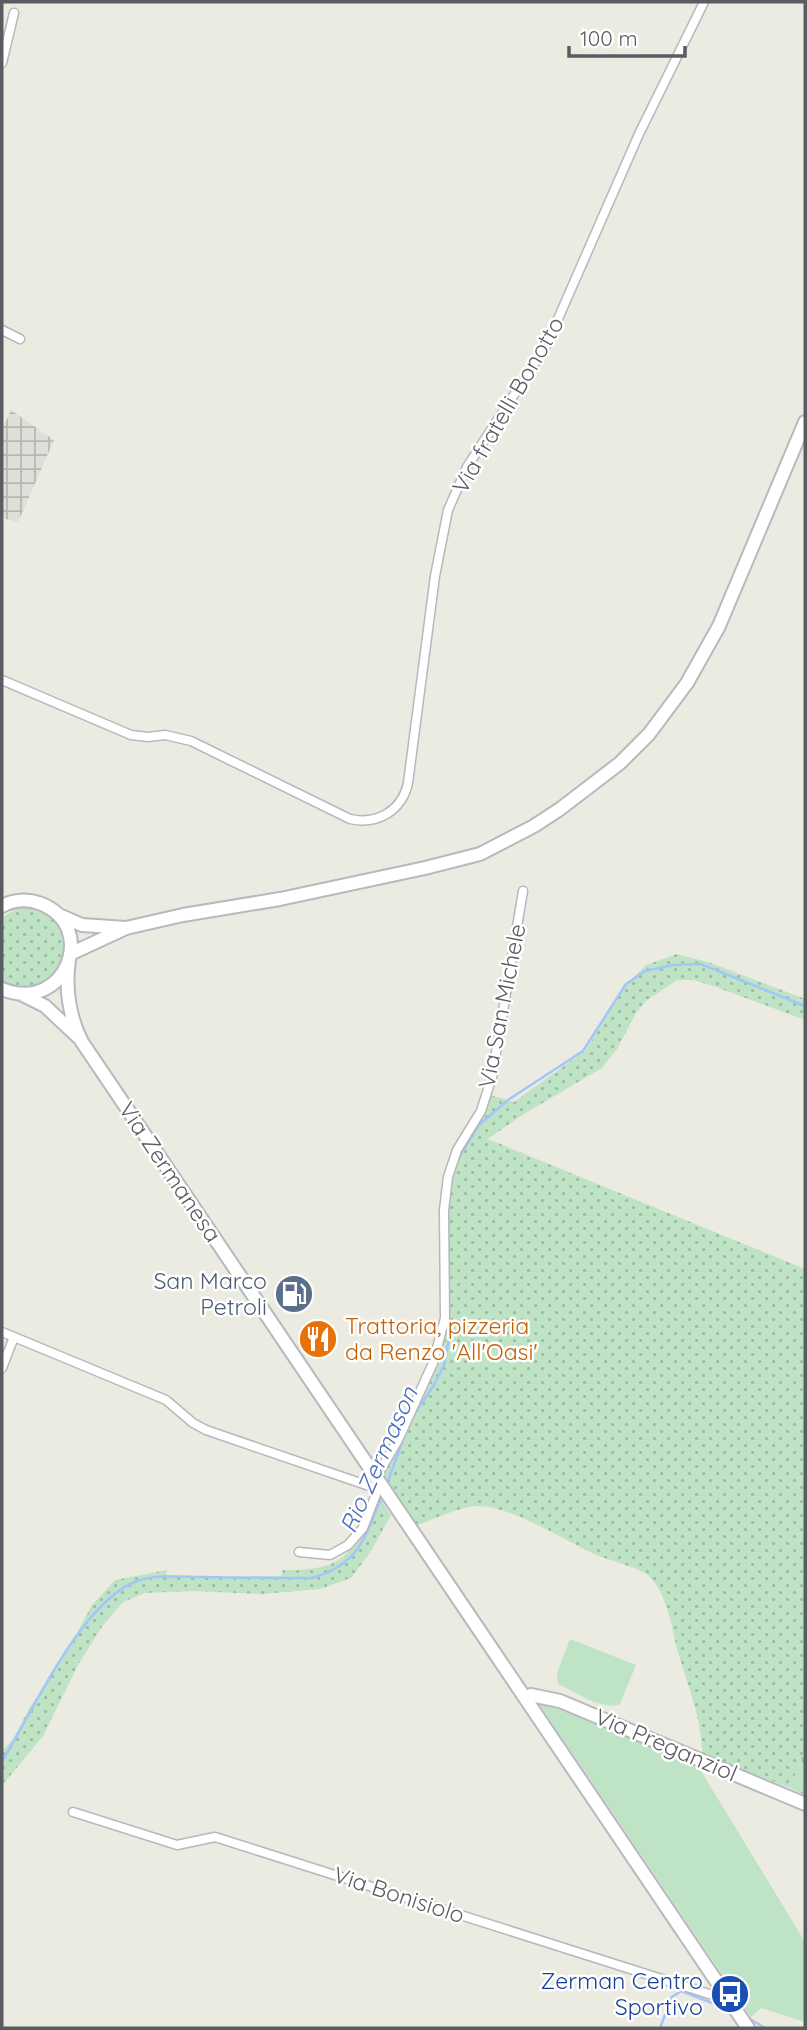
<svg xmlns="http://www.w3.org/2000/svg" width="807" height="2030" viewBox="0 0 807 2030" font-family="Quicksand,sans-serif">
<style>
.industrial{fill:url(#industrial-grid)}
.grass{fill:url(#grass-dots)}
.park{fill:url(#park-tufts)}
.pitch{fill:#bee3c5}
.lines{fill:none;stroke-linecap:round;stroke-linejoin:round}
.stream{stroke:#a3c6fa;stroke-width:2.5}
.street-casing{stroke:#b7b8bd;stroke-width:11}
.secondary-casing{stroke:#b7b9bf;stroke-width:16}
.street{stroke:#fff;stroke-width:8}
.secondary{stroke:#fff;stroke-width:12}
.labels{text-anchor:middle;stroke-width:5;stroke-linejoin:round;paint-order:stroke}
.street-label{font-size:23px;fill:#5a5c61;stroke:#fff}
.service-label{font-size:23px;fill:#4e5e75;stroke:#fff;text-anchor:end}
.food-label{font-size:23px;fill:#c56008;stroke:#fff;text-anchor:start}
.transit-label{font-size:23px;fill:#164399;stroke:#fff;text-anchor:end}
.water-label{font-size:24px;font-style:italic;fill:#476dbc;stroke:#fff}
</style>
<defs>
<pattern id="industrial-grid" width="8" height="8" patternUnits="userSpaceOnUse" patternTransform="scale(1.75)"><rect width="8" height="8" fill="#dfded9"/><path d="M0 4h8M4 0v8" fill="none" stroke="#b8b7b3"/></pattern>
<pattern id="grass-dots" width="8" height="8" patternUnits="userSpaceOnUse" patternTransform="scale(1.75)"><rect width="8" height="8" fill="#bee3c5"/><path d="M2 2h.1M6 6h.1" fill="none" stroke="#9dbba3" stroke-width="1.8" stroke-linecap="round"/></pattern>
<pattern id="park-tufts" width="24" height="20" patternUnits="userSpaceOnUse" patternTransform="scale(1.75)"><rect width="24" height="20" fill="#bee3c5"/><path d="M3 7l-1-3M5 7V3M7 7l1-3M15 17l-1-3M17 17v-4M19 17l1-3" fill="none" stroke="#9dbba3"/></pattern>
</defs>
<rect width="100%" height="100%" fill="#ecebe1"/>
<path class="industrial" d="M 11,410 L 54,440 L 18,522 L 2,518 L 2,430 Z"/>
<path class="grass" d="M 30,908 C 98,925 58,1013 2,981 L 2,917 L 17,909 Z
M 677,954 L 711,963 L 805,999 L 805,1020 L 716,987 L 694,980 L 677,980 L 646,1001 L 636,1013 L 617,1049 L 602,1068 L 522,1115 L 488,1139 L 805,1269 L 805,1748 L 790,1788 L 702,1753 C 702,1720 688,1687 679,1655 C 671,1629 669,1596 649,1576 C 640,1568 612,1561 599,1556 C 568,1543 509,1504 476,1506 C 462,1506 430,1521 415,1526 L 381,1478 C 395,1453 406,1427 418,1401 C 428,1378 441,1356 447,1332 C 456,1290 443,1246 447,1204 C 451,1164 471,1130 490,1095 L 514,1102 L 586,1050 L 624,987 L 646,965 Z
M 380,1499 L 391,1515 L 371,1551 L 351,1578 L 320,1589 L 263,1594 L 193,1591 L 145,1593 L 123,1602 L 103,1625 L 78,1665 L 43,1736 L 5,1782 L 2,1784 L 2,1751 L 13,1739 L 30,1707 L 68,1650 L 92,1605 L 115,1580 L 167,1570 L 166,1577 L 281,1576 L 283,1570 C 349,1571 351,1552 380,1499 Z"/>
<path class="park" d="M 805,1748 L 805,1795 L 790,1788 Z"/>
<path class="pitch" d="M 570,1639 L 636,1665 L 620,1704 C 602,1711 575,1692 558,1684 L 557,1673 Z
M 537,1701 L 549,1703 L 698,1766 L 805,1942 L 805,2022 L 761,2008 L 751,2017 Z"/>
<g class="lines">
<path class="stream" d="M 459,1157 L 479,1125 L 508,1100 L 583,1051 L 626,984 L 645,971 L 673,965 L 701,964 L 805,1006
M 413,1416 L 434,1385 L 444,1365 L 449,1339 L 448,1207
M 387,1484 L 405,1434
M 2,1762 C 32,1712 82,1601 137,1581 C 157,1574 184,1577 206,1577 C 241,1578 277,1578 312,1578 C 361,1564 365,1536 383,1493
M 750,2019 L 765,2028
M 660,2028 L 672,1997 L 681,1991 L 728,2009"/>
<g class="street-casing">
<path id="street" d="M 2,63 L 14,13
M 2,330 L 20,339
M 2,680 L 131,735 L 148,737 L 165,735 L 191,741 L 350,819 C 377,825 402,811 408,783 L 435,576 L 448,510 L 467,467 L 547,344 L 639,134 L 704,2
M 2,1332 L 166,1400 L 193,1423 L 206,1430 L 378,1489
M 2,1368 L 14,1337
M 299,1552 L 330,1555 L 348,1545 L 363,1528 L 378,1489 L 377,1476 L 398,1440 L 433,1363 L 445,1318 L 444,1210 L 448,1177 L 457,1150 L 481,1111 L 492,1077 L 523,891
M 73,1812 L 177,1845 L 215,1837 L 709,1994 L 723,1991"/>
</g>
<g class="secondary-casing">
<path id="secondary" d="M 2,906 C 13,900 27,899 39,903 C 100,925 66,1015 2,989
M 59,915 L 82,925 L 126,928
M 70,954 L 126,928 L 183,915 L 280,899 L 425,868 L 480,854 L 534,826 L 560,809 L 620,763 L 649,734 L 687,683 L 719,626 L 805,422
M 69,960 C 65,987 69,1017 82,1042 L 748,2028
M 23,995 L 45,1006 L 78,1037
M 526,1698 L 531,1695 L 560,1701 L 805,1804"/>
</g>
<use href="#street" class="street"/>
<use href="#secondary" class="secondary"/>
</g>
<defs>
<g id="fuel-disc" transform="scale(2.0125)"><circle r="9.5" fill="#5c6f8a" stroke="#fff"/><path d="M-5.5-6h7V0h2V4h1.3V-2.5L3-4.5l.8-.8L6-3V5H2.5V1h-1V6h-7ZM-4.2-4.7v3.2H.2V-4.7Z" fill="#fff"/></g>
<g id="restaurant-disc" transform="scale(2.0125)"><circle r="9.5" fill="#e8710a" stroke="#fff"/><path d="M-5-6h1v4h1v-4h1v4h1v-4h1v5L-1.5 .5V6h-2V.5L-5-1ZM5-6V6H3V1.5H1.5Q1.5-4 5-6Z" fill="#fff"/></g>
<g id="bus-disc" transform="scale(2.0125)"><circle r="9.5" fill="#1a4fb4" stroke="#fff"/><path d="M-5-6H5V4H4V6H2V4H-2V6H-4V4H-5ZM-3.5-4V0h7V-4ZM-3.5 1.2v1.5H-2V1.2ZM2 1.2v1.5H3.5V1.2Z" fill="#fff"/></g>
</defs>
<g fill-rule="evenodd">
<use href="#fuel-disc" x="294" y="1294"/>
<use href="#restaurant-disc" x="318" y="1339"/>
<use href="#bus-disc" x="730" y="1994"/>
</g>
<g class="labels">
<g class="street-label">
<text transform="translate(508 405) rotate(-60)" y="8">Via fratelli Bonotto</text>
<text transform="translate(502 1006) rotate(-79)" y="8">Via San Michele</text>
<text transform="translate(170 1172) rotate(56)" y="8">Via Zermanesa</text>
<text transform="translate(666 1745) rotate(23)" y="8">Via Preganziol</text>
<text transform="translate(399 1895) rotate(18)" y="8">Via Bonisiolo</text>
</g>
<g class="service-label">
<text x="267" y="1289">San Marco<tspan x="267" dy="26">Petroli</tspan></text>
</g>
<g class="food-label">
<text x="345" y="1334">Trattoria, pizzeria<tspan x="345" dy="26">da Renzo 'All'Oasi'</tspan></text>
</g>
<g class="transit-label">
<text x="703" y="1989">Zerman Centro<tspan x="703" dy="26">Sportivo</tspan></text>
</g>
<g class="water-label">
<text transform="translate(379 1460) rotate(-66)" y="8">Rio Zermason</text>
</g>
</g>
<rect width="807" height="2030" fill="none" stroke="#5a5c61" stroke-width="7"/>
<path d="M569 46v10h116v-10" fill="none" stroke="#5a5c61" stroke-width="3.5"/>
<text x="580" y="46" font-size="21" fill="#5a5c61" stroke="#ffffff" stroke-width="5" paint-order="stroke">100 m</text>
</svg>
